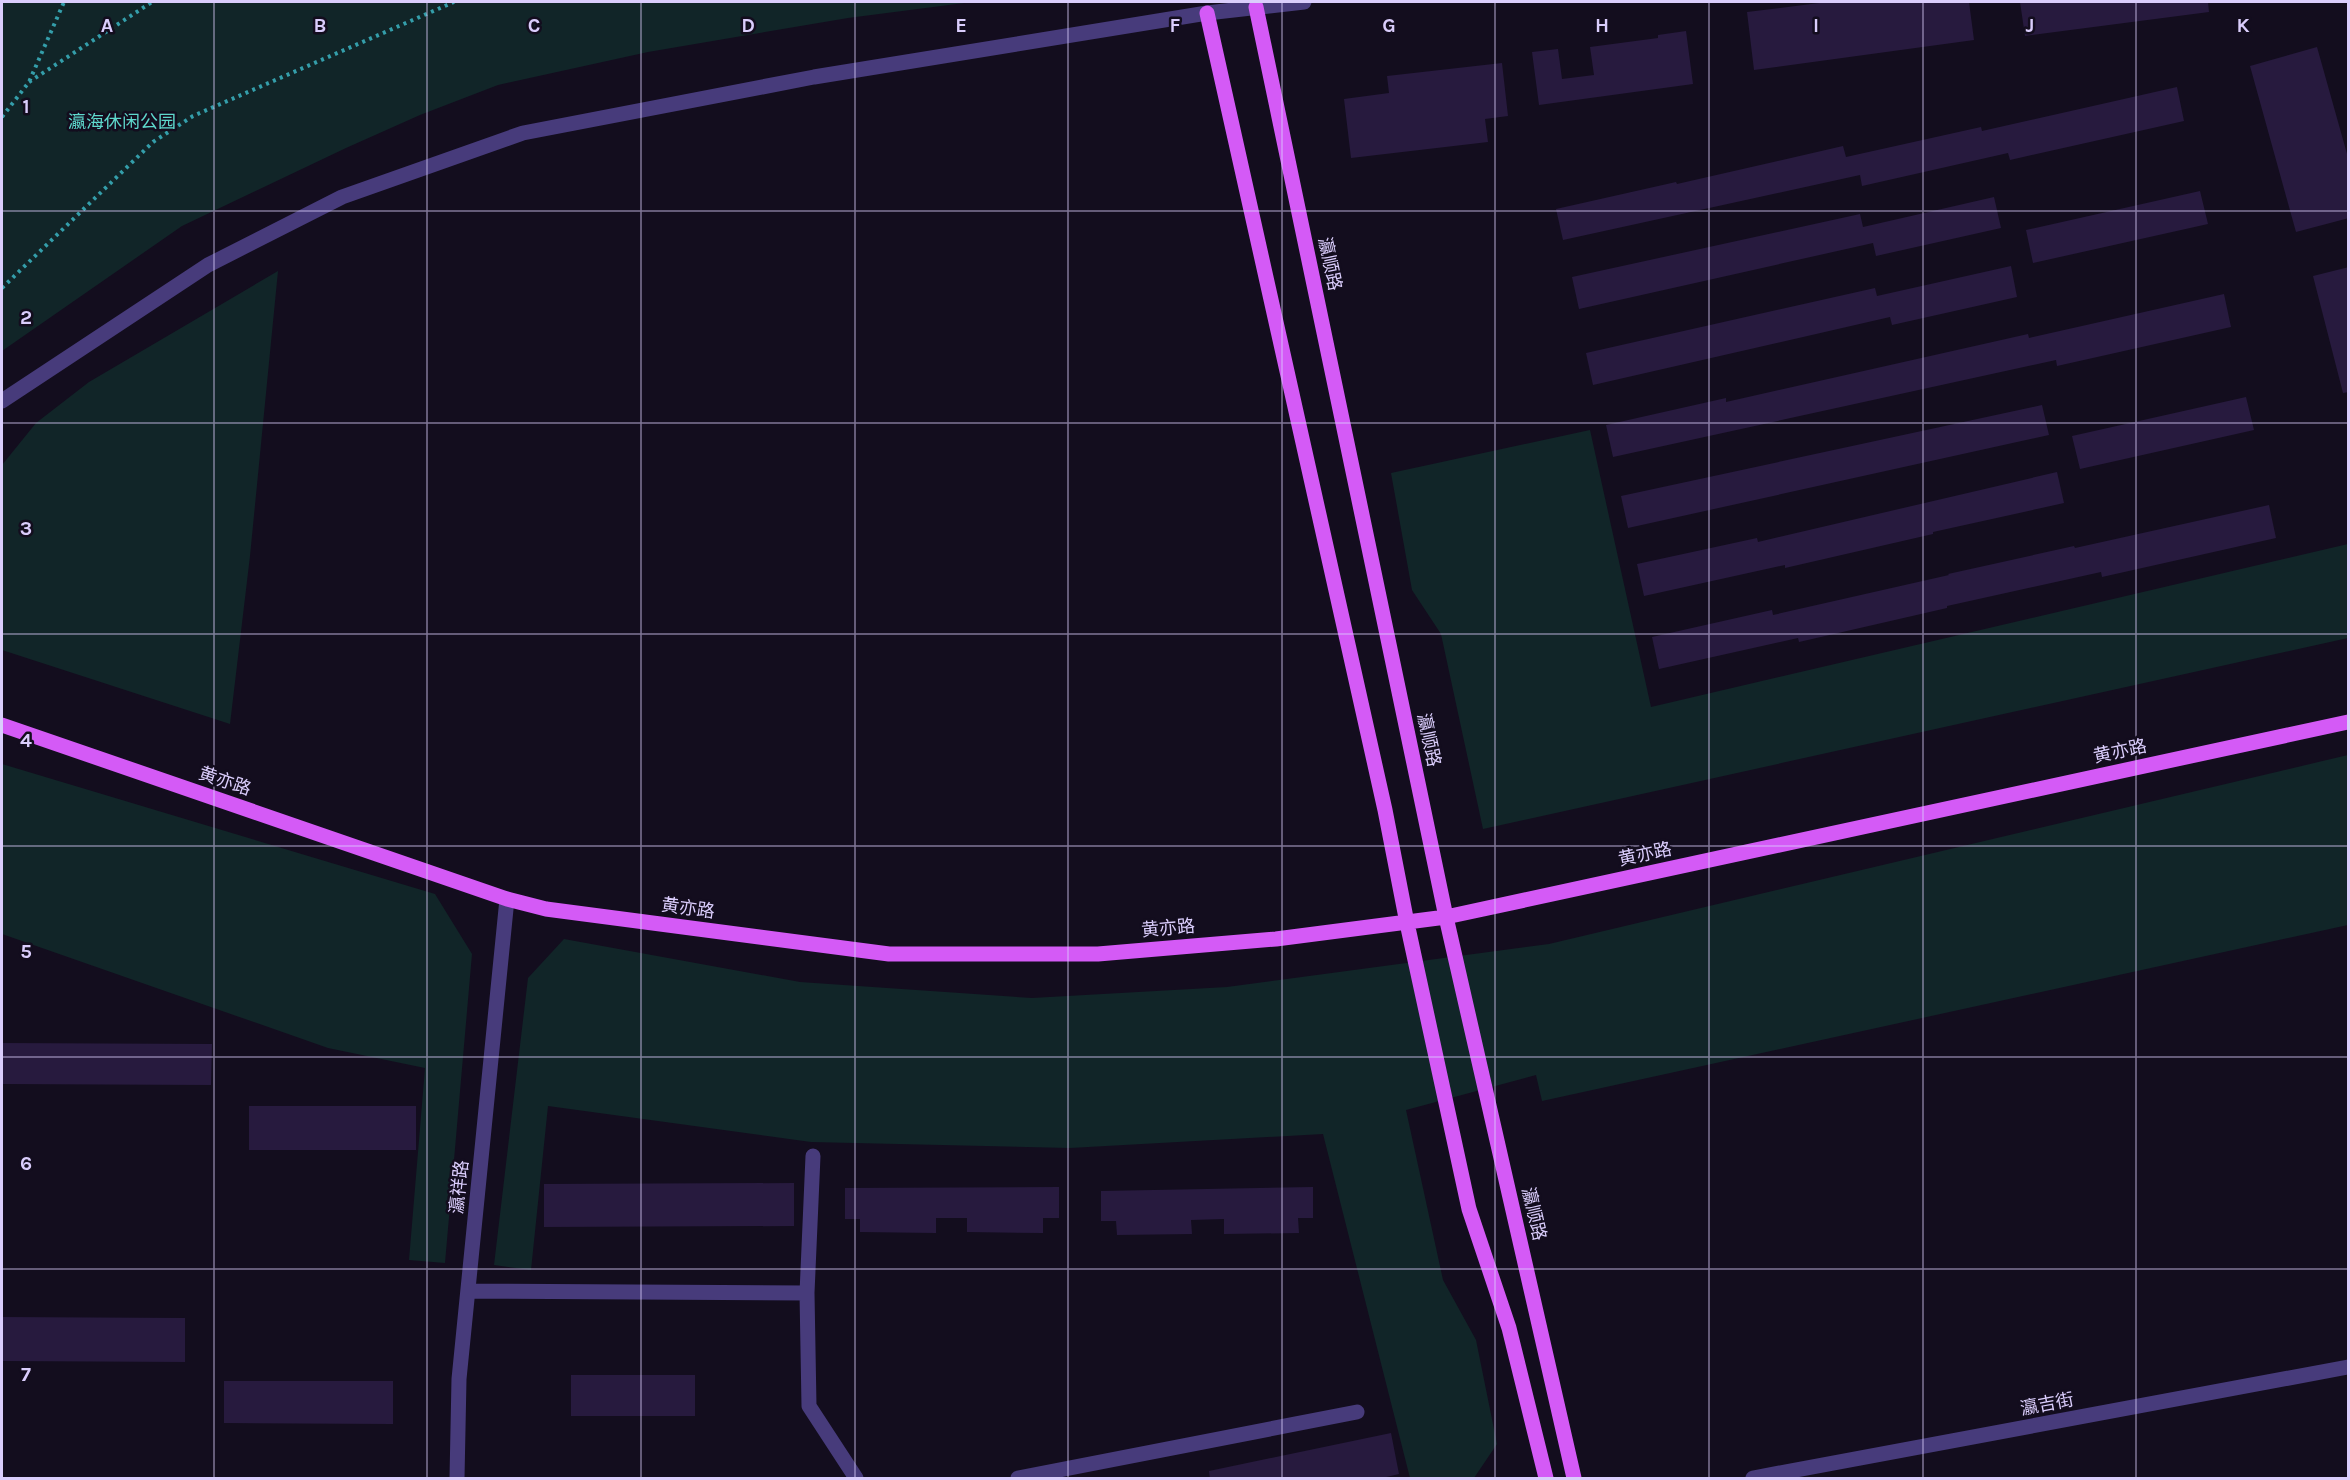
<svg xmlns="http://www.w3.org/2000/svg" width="2350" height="1480" viewBox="0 0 2350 1480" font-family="Karla,'Noto Sans SC',sans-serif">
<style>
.green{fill:#112528}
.building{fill:#271a3e}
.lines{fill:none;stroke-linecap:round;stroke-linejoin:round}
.path{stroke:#349eaa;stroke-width:4;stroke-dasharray:3 4.5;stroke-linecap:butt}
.minor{stroke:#473b7b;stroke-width:15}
.major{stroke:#d45af6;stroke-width:15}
.grid{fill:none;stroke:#dacdfc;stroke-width:1.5;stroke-opacity:0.55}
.labels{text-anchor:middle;stroke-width:5;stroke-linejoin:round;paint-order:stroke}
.park-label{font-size:18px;fill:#5ed8cc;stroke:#130d1e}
.street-label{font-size:18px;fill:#dacdfc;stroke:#130d1e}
.grid-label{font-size:20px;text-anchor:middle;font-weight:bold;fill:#dacdfc;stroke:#130d1e;stroke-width:5;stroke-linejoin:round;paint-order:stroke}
</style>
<rect width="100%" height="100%" fill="#130d1e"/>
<path class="green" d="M 2,2 L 972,2 L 848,18 L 648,52 L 498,85 L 420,115 L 346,148 L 182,226 L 2,351 Z
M 278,271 L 250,556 L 230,724 L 2,650 L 2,465 L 36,423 L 89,382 Z
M 1590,430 L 1651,707 L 2348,544 L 2348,638 L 1483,829 L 1441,634 L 1412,590 L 1391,473 Z
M 2348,755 L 2348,925 L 1542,1101 L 1536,1075 L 1406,1110 L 1443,1280 L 1476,1340 L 1497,1444 L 1474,1478 L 1410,1478 L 1323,1134 L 1070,1148 L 811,1142 L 548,1106 L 531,1270 L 494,1265 L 528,978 L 564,939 L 800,982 L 1032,998 L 1227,987 L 1549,944 Z
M 2,764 L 435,894 L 472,954 L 445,1263 L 409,1260 L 425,1068 L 328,1048 L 2,934 Z"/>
<path class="building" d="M 1827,2 L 1969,2 L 1974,40 L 1754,70 L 1747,12 Z
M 2020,2 L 2208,2 L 2209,12 L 2025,36 Z
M 1686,31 L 1693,84 L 1539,105 L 1532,52 L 1558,49 L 1562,79 L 1594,75 L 1590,47 L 1658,38 L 1658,35 Z
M 2317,47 L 2349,161 L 2349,218 L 2296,232 L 2250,66 Z
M 1502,63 L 1508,116 L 1485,119 L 1488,142 L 1351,158 L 1344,99 L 1389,93 L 1387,76 Z
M 2177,87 L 2184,121 L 2010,160 L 2008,153 L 1862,186 L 1860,175 L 1563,240 L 1556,209 L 1676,182 L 1677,184 L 1843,146 L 1846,157 L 1981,127 L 1982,131 Z
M 2200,191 L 2208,224 L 2033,263 L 2026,230 Z
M 1994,197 L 2001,228 L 1876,256 L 1873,243 L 1579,309 L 1572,277 L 1860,214 L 1863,227 Z
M 2011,266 L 2017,297 L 1892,325 L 1890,317 L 1593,385 L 1586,353 L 1875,288 L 1877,296 Z
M 2349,267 L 2349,392 L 2343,393 L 2313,276 Z
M 2224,294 L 2231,327 L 2057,366 L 2056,360 L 1613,457 L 1606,425 L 1726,398 L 1726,402 L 2028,334 L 2029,338 Z
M 2246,397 L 2254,430 L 2080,469 L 2072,436 Z
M 2042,405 L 2049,435 L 1628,528 L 1621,496 Z
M 2057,472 L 2064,503 L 1933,532 L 1933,534 L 1785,568 L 1785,565 L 1644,596 L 1637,564 L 1757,538 L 1758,542 Z
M 2269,505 L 2276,538 L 2102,577 L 2101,572 L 1947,606 L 1947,608 L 1799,642 L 1798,638 L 1659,669 L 1652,637 L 1772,610 L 1773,615 L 1949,575 L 1948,574 L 2074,546 L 2075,548 Z
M 2,1043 L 212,1044 L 211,1085 L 2,1084 Z
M 249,1106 L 416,1106 L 416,1150 L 249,1150 Z
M 794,1183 L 794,1226 L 544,1227 L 544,1184 Z
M 1059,1187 L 1059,1218 L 1043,1218 L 1043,1233 L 967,1232 L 967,1218 L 936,1218 L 936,1233 L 860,1232 L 860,1219 L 845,1219 L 845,1188 Z
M 1313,1187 L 1313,1218 L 1298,1218 L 1299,1233 L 1224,1234 L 1224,1219 L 1191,1220 L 1192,1234 L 1117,1235 L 1116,1221 L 1101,1221 L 1101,1191 Z
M 2,1317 L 185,1318 L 185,1362 L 2,1361 Z
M 571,1375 L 695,1375 L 695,1416 L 571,1416 Z
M 224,1381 L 393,1381 L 393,1424 L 224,1423 Z
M 1391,1433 L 1399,1474 L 1378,1479 L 1210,1479 L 1209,1471 Z"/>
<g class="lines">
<path class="path" d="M 29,82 L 152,2
M 2,117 L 29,82 L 64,2
M 2,288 L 153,142 L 193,116 L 454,2"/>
<path class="minor" d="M 2,401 L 208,265 L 342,197 L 523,133 L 814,77 L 1207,13 L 1304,2
M 813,1156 L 807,1293 L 809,1406 L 856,1478
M 468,1291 L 807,1293
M 457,1478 L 459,1379 L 507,899
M 1018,1478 L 1357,1412
M 1753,1478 L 2348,1367"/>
<path class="major" d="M 1256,7 L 1446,917 L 1574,1478
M 1207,13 L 1385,810 L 1407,923 L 1469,1209 L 1509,1328 L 1546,1478
M 2,725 L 507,899 L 546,909 L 889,954 L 1098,954 L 1276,939 L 1446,917 L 2348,722"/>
</g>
<path class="grid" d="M 214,2 L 214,1478M 427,2 L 427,1478M 641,2 L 641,1478M 855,2 L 855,1478M 1068,2 L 1068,1478M 1282,2 L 1282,1478M 1495,2 L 1495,1478M 1709,2 L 1709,1478M 1923,2 L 1923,1478M 2136,2 L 2136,1478M 2,211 L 2348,211M 2,423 L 2348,423M 2,634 L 2348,634M 2,846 L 2348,846M 2,1057 L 2348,1057M 2,1269 L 2348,1269"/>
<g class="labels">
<g class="park-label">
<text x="122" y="128">瀛海休闲公园</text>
</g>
<g class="street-label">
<text transform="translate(1330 264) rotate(78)" y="6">瀛顺路</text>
<text transform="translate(1429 740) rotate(78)" y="6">瀛顺路</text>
<text transform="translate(2120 751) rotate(-12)" y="6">黄亦路</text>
<text transform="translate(225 781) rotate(19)" y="6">黄亦路</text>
<text transform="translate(1645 854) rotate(-12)" y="6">黄亦路</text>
<text transform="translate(688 908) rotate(8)" y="6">黄亦路</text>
<text transform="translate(1168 928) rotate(-5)" y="6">黄亦路</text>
<text transform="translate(459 1187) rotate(-84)" y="6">瀛祥路</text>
<text transform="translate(1534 1214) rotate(77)" y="6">瀛顺路</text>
<text transform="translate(2047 1404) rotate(-11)" y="6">瀛吉街</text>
</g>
</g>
<g class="grid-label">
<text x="107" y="32">A</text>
<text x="320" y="32">B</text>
<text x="534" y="32">C</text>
<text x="748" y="32">D</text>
<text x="961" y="32">E</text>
<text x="1175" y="32">F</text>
<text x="1389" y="32">G</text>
<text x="1602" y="32">H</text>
<text x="1816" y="32">I</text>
<text x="2030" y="32">J</text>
<text x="2243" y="32">K</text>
<text x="26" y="113">1</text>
<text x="26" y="324">2</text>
<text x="26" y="535">3</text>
<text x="26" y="747">4</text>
<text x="26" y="958">5</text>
<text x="26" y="1170">6</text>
<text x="26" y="1381">7</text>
</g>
<rect width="2350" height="1480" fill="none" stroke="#dacdfc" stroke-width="6"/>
</svg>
